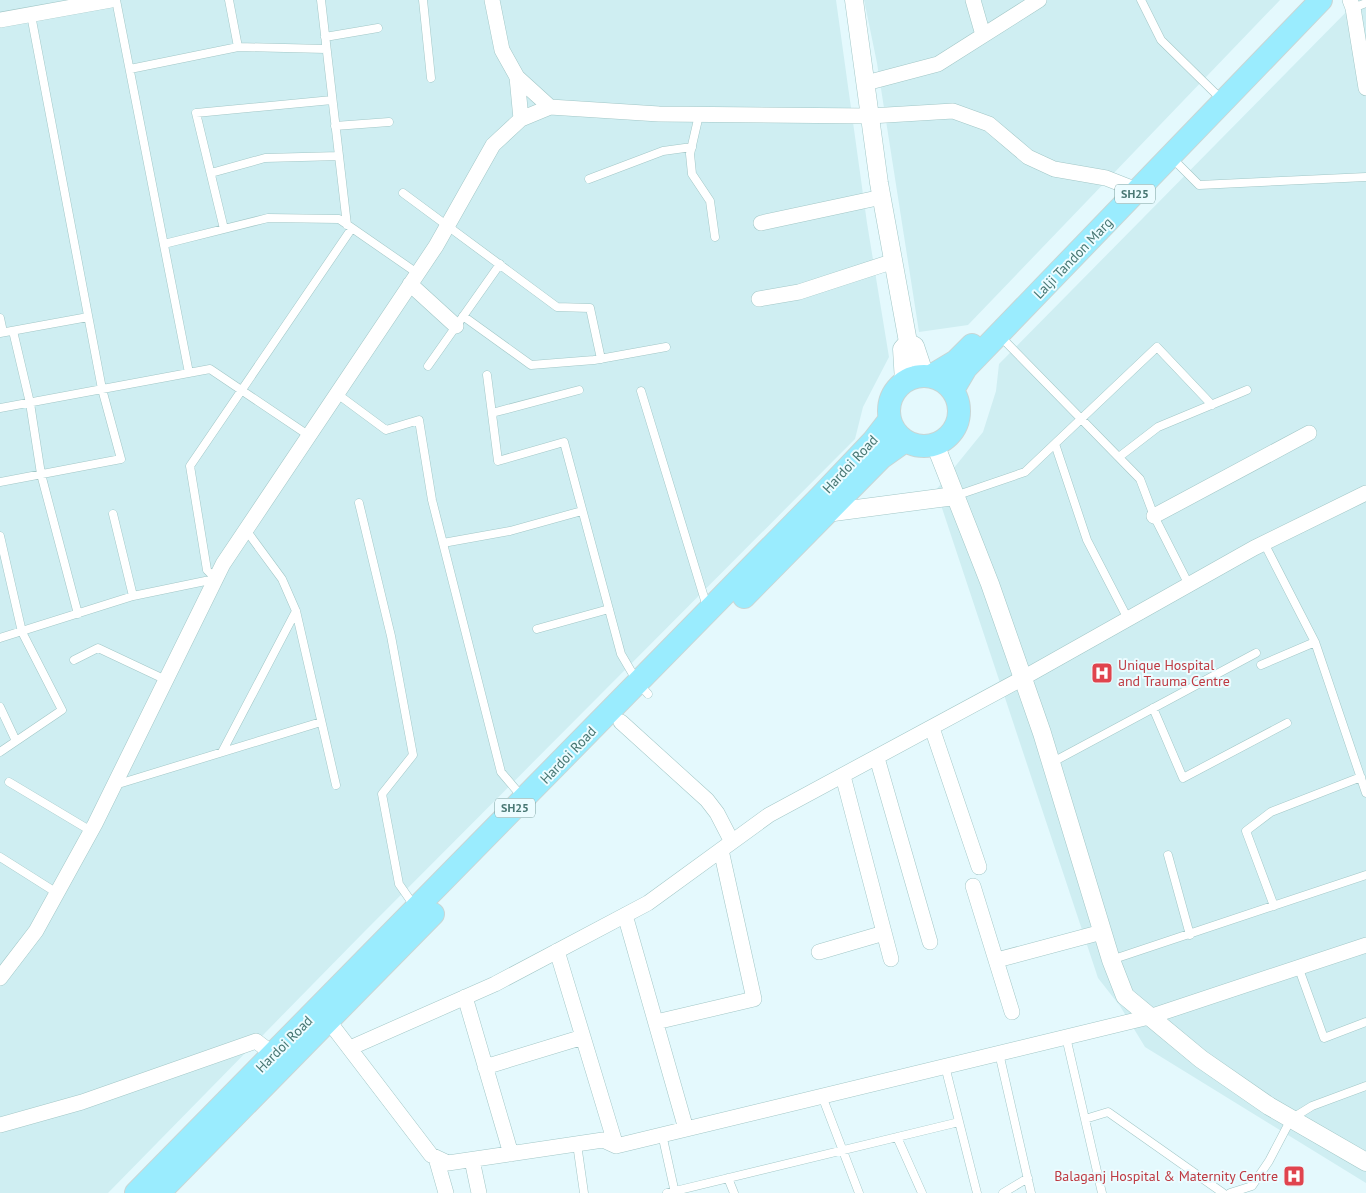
<svg xmlns="http://www.w3.org/2000/svg" width="1366" height="1193" viewBox="0 0 1366 1193" font-family="'PT Sans',sans-serif">
<style>
.residential{fill:#cfeef2}
.lines{fill:none;stroke-linecap:round;stroke-linejoin:round}
.service-casing{stroke:#a2c7c7;stroke-width:9}
.minor-casing{stroke:#a2c7c7;stroke-width:16}
.tertiary-casing{stroke:#a2c7c7;stroke-width:19}
.primary-casing{stroke:#c8d6d5;stroke-width:24}
.service{stroke:#fff;stroke-width:8}
.minor{stroke:#fff;stroke-width:15}
.tertiary{stroke:#fff;stroke-width:18}
.primary{stroke:#9aecfe;stroke-width:22}
.labels{text-anchor:middle;stroke-width:4;stroke-linejoin:round;paint-order:stroke}
.shield{fill:#ecfcff;stroke:#799f9d;stroke-width:1}
.shield-label{font-size:12px;font-weight:bold;fill:#487773}
.street-label{font-size:14px;fill:#487773;stroke:#ecfcff}
.health-label{font-size:14px;fill:#be3a42;stroke:#ecfcff;text-anchor:start}
</style>
<rect width="100%" height="100%" fill="#e4f9fd"/>
<path class="residential" d="M 0,0 L 836,0 L 867,223 L 889,357 L 863,407 L 855,439 L 363,933 L 108,1193 L 0,1193 Z
M 864,0 L 1280,0 L 968,325 L 919,332 L 877,63 Z
M 1358,0 L 1366,0 L 1366,1183 L 1145,1047 L 1120,1006 L 1098,978 L 936,490 L 983,432 L 996,391 L 999,364 Z"/>
<g class="lines">
<g class="service-casing">
<path id="service" d="M 116,0 L 189,373
M 229,0 L 238,47
M 321,0 L 347,225
M 423,0 L 431,78
M 1141,0 L 1161,40 L 1217,95
M 1353,8 L 1366,3
M 325,37 L 378,28
M 130,69 L 238,47 L 326,49
M 699,115 L 690,154 L 692,174 L 710,201 L 715,237
M 335,126 L 389,122
M 1172,158 L 1199,185 L 1366,177
M 211,173 L 265,158 L 339,156
M 589,179 L 663,151 L 692,147
M 403,193 L 557,307 L 590,308 L 601,359
M 224,229 L 196,113 L 332,100
M 164,244 L 268,218 L 339,219 L 417,273
M 463,316 L 531,365 L 594,360 L 666,347
M 0,318 L 3,332
M 13,331 L 30,403 L 41,474 L 78,614
M 0,333 L 88,317
M 1000,336 L 1140,479 L 1154,516 L 1189,585
M 428,366 L 500,264
M 487,375 L 498,461 L 564,442 L 621,654 L 638,683 L 648,694
M 641,391 L 707,607
M 336,393 L 386,430 L 419,420 L 432,500 L 501,772 L 523,798
M 0,408 L 210,369 L 308,435
M 492,413 L 579,390
M 1055,444 L 1087,540 L 1128,619
M 1119,457 L 1158,427 L 1247,390
M 0,482 L 121,459 L 102,389 L 31,15
M 955,496 L 1025,472 L 1157,347 L 1212,405
M 359,503 L 391,636 L 413,755 L 382,794 L 399,884 L 415,907
M 113,514 L 133,596
M 246,530 L 282,579 L 296,611 L 336,785
M 0,536 L 22,632 L 62,710 L 0,752
M 443,543 L 510,531 L 582,511
M 1264,543 L 1315,642 L 1366,793
M 216,579 L 207,570 L 190,466 L 352,228
M 537,629 L 609,609
M 0,638 L 133,596 L 215,579
M 74,660 L 98,648 L 166,680
M 1261,665 L 1315,642
M 0,707 L 16,741
M 1153,708 L 1183,778 L 1287,723
M 222,752 L 296,611
M 1051,763 L 1256,653
M 9,782 L 91,831
M 115,785 L 321,722
M 1168,855 L 1190,935
M 0,857 L 57,893
M 1274,906 L 1246,831 L 1271,812 L 1361,777
M 1111,960 L 1366,875
M 1299,969 L 1324,1038 L 1366,1022
M 1066,1037 L 1102,1193
M 999,1053 L 1031,1193
M 945,1066 L 977,1193
M 822,1096 L 859,1193
M 1085,1119 L 1108,1112 L 1223,1193
M 662,1134 L 675,1193
M 897,1137 L 922,1193
M 577,1144 L 584,1193
M 728,1178 L 734,1193
M 667,1193 L 959,1122
M 1003,1193 L 1028,1178
M 1230,1193 L 1252,1186 L 1269,1161 L 1291,1119 L 1312,1106 L 1366,1086"/>
</g>
<g class="minor-casing">
<path id="minor" d="M 492,0 L 502,50 L 517,77 L 550,107
M 973,0 L 983,35
M 1350,0 L 1353,8 L 1366,88
M 0,20 L 111,0
M 517,77 L 521,119
M 866,83 L 938,64 L 1039,0
M 761,223 L 882,197
M 410,284 L 456,326
M 759,299 L 799,292 L 894,261
M 1154,516 L 1309,433
M 621,722 L 707,800 L 717,813 L 732,842
M 932,728 L 979,867
M 877,758 L 930,942
M 843,776 L 891,959
M 973,886 L 1012,1012
M 625,915 L 686,1129
M 557,951 L 616,1146
M 819,952 L 884,933
M 997,960 L 1102,932
M 0,978 L 36,931 L 95,824 L 223,564 L 436,246 L 493,145 L 521,119 L 550,107 L 659,114 L 870,116 L 953,111 L 989,124 L 1028,157 L 1054,169 L 1106,178 L 1129,187
M 465,997 L 511,1154
M 324,1015 L 431,1155 L 448,1163 L 603,1140 L 616,1146 L 1149,1017 L 1366,945
M 656,1022 L 754,999 L 721,850
M 350,1048 L 495,984 L 648,903 L 769,815 L 1023,678 L 1254,548 L 1366,493
M 485,1067 L 583,1037
M 0,1125 L 82,1102 L 256,1041 L 273,1054
M 436,1158 L 446,1193
M 472,1160 L 479,1193"/>
</g>
<g class="tertiary-casing">
<path id="tertiary" d="M 854,0 L 879,183 L 908,342 L 915,346 L 925,376
M 904,382 L 902,349 L 908,342
M 935,444 L 990,584 L 1042,733 L 1111,960 L 1125,996 L 1201,1059 L 1269,1106 L 1366,1162
M 824,511 L 826,513 L 955,496"/>
</g>
<g class="primary-casing">
<path id="primary" d="M 931,376 L 956,361 L 972,345
M889 411a35 35 0 1 1 70 0a35 35 0 1 1-70 0Z
M 953,390 L 966,368 L 1321,0
M 744,597 L 881,458 L 905,441
M 136,1193 L 820,497 L 873,441 L 890,419
M 159,1193 L 433,914"/>
</g>
<use href="#service" class="service"/>
<use href="#minor" class="minor"/>
<use href="#tertiary" class="tertiary"/>
<use href="#primary" class="primary"/>
</g>
<defs>
<g id="hospital-square" transform="scale(1.125)"><rect x="-9" y="-9" width="18" height="18" rx="4" fill="#e0444e" stroke="#ecfcff"/><path d="M-5-5h3v3.5h4V-5h3V5h-3V1.5h-4V5h-3Z" fill="#fff"/></g>
</defs>
<g fill-rule="evenodd">
<use href="#hospital-square" x="1102" y="673"/>
<use href="#hospital-square" x="1294" y="1176"/>
</g>
<g class="labels">
<g class="shield">
<rect x="1115" y="184.5" width="40" height="19" rx="4"/>
<rect x="495" y="798.5" width="40" height="19" rx="4"/>
</g>
<g class="shield-label">
<text x="1135" y="198">SH25</text>
<text x="515" y="812">SH25</text>
</g>
<g class="street-label">
<text transform="translate(1073 258) rotate(-46)" y="5">Lalji Tandon Marg</text>
<text transform="translate(850 464) rotate(-47)" y="5">Hardoi Road</text>
<text transform="translate(568 755) rotate(-46)" y="5">Hardoi Road</text>
<text transform="translate(284 1044) rotate(-45)" y="5">Hardoi Road</text>
</g>
<g class="health-label">
<text x="1118" y="670">Unique Hospital<tspan x="1118" dy="16">and Trauma Centre</tspan></text>
<text x="1278" y="1181" text-anchor="end">Balaganj Hospital &amp; Maternity Centre</text>
</g>
</g>
</svg>
